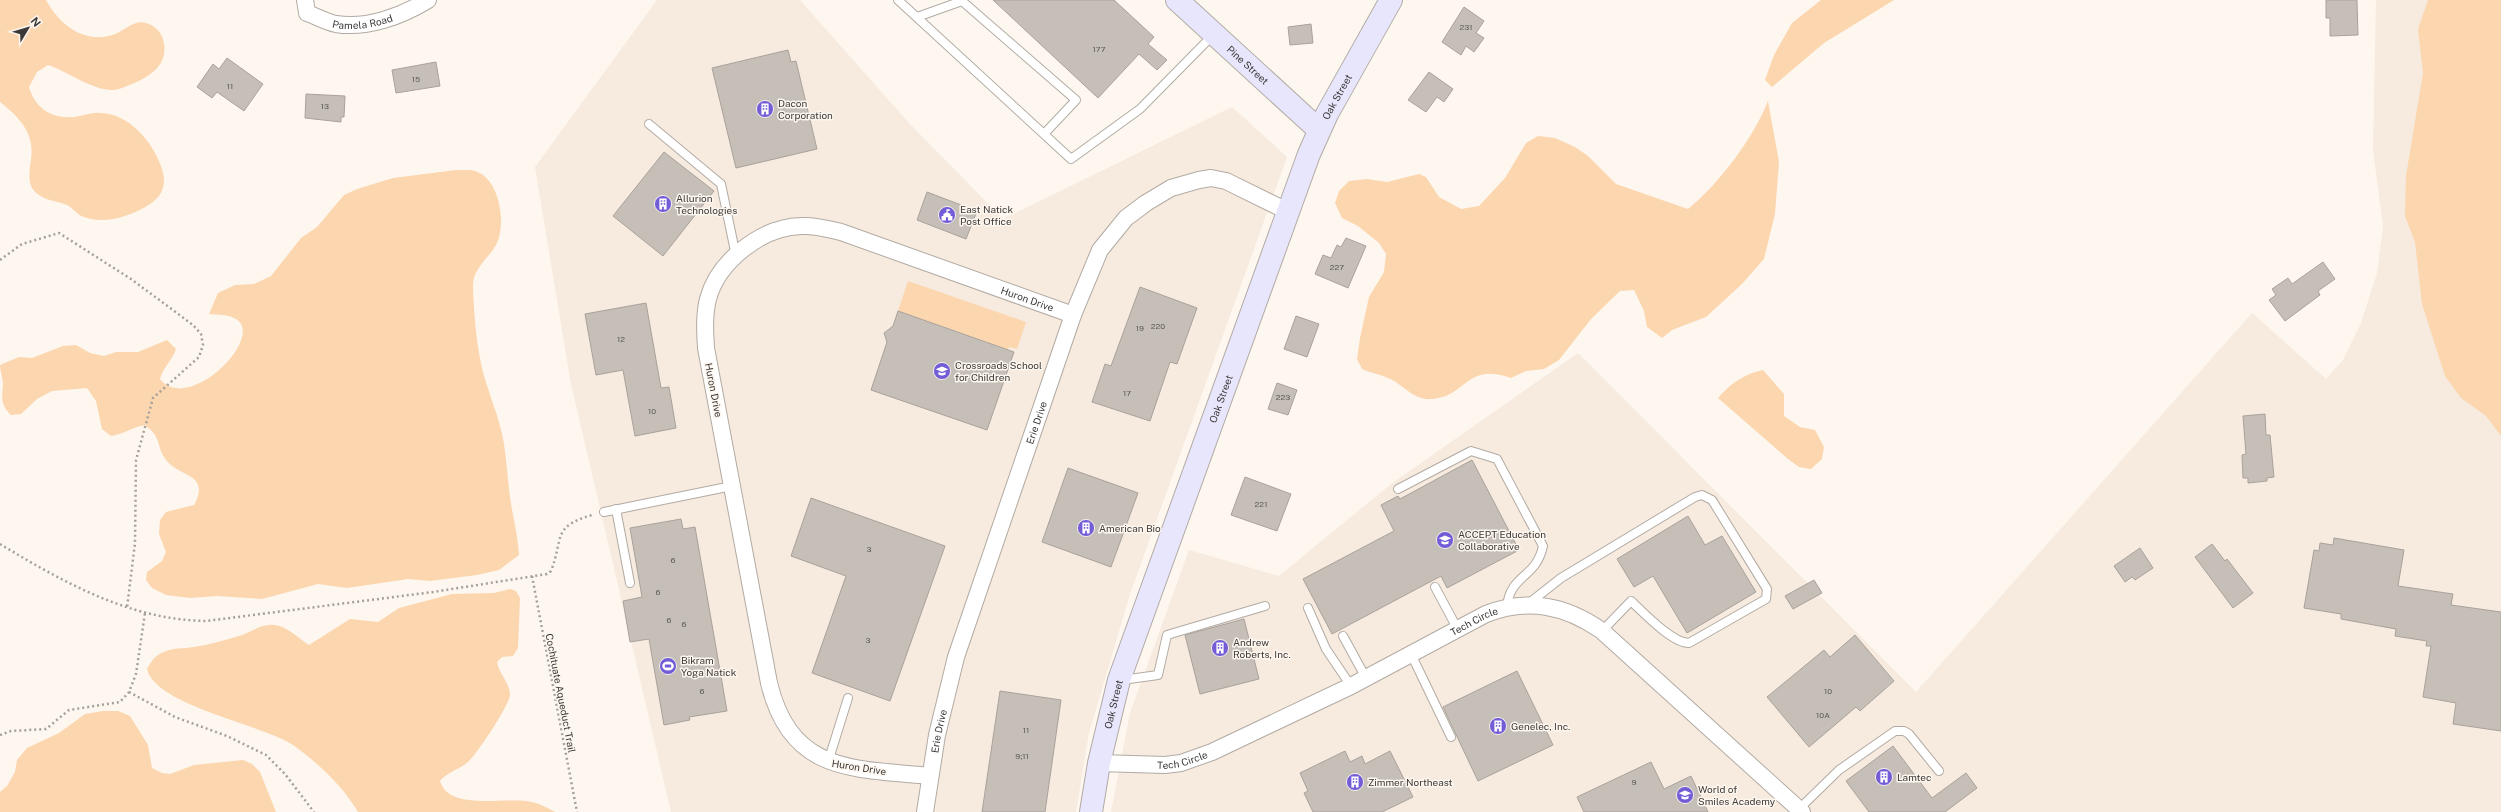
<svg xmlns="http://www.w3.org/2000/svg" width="2501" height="812" viewBox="0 0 2501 812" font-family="'Public Sans',sans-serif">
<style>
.built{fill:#f7eade}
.green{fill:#fbd6af}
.building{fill:#c6bfb8;stroke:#a9a29c}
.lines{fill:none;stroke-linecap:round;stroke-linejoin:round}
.service-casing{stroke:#b2aba4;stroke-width:10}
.minor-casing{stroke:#b2aba4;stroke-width:18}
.secondary-casing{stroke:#b2aba4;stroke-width:24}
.path{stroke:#a5a09a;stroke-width:2.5;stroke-dasharray:2 3;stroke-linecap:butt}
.service{stroke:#fff;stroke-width:8}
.minor{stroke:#fff;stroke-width:16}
.secondary{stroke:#e8e6fd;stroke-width:22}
.labels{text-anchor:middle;stroke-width:3;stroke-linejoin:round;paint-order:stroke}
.number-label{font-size:8px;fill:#5e5a57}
.street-label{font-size:10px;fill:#3c3937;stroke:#fef7ef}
.poi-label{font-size:10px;fill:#3c3937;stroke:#fef7ef;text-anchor:start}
</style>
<rect width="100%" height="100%" fill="#fef7ef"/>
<path class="built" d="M 657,0 L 800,0 L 908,122 L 1003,219 L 1232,107 L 1287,157 L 1130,594 L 1089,733 L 1076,812 L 671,812 L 571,384 L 535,167 Z
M 2376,0 L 2461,0 L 2501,62 L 2501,812 L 1111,812 L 1130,713 L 1189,550 L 1279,576 L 1391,484 L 1578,353 L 1916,692 L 2252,313 L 2326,379 L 2343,360 L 2361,323 L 2377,273 L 2383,226 L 2373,150 Z"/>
<path class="green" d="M 0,0 L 46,0 C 60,26 86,45 115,34 C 125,30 135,19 146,23 C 154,25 161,32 163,39 C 171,68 145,79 122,88 C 100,97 70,72 48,65 L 37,72 L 29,87 C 35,108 51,119 74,117 C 83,116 92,112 101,113 C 129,114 152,141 161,166 C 167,182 164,195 150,204 C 132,216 105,225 84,217 C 77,215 73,208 67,205 C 54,200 38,200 31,186 C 28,178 30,167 31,159 C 35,133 19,117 0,102 Z
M 1821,0 L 1894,0 L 1824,43 L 1772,87 L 1765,80 L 1774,55 L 1792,23 Z
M 2428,0 L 2501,0 L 2501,436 L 2486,416 L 2461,398 L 2445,376 L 2422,304 L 2415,242 L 2405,216 L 2406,176 L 2423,73 L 2418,29 Z
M 1768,101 L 1779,162 L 1775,214 L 1764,259 L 1742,284 L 1706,317 L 1672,330 L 1662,338 L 1647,327 L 1644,311 L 1634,290 L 1620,291 L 1591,319 L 1559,360 L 1544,369 L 1526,371 L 1511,378 C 1465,362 1467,397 1432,399 C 1414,401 1403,384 1388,378 C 1380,374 1370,373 1362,369 L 1357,359 L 1360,338 L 1369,297 L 1384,272 L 1386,254 L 1379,243 L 1358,226 L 1342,218 L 1335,203 L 1339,191 L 1349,181 L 1367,179 L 1387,182 L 1419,174 L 1426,177 L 1439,197 L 1461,209 L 1479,206 L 1505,178 L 1526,143 L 1538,136 L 1555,138 L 1575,147 L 1588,156 L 1616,184 L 1688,209 C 1719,184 1754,137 1768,101 Z
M 456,170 C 462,171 469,169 475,171 C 500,178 507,225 496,245 C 488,259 472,269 473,287 C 474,314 476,341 482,368 C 488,393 500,418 504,444 C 507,464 508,484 511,504 C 514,521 518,537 519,555 L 499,570 L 477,575 L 430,581 L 408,579 L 347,588 L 318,584 L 262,599 L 217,596 L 190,598 L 166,595 L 152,588 L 146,580 L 147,572 L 162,561 L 166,552 L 159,534 L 160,520 L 166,512 L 194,505 C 211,474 180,477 167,461 C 155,446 163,438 145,425 C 133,427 124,434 111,436 L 102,429 L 96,401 L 87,388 L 52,391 L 37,399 L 21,414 L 11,415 C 0,404 2,398 3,384 C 3,378 0,372 0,365 L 19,357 L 32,358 L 63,346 L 76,345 L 90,353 L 104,356 L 116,352 L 138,352 L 167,340 L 176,349 C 172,361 163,367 160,379 C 189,415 266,337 236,319 C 228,314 218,315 209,314 L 218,293 L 235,285 L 254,284 L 271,276 L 301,238 L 317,227 L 344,195 L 357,189 L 393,178 Z
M 908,281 L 1026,322 L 1017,349 L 1009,347 L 1008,350 L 898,311 Z
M 1763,370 L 1784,394 L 1784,416 L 1800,427 L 1815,430 L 1824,447 L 1822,459 L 1811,469 L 1799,467 L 1788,459 L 1718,398 C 1730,384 1744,374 1763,370 Z
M 510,589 L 516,591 L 520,598 L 518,648 L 513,656 L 502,657 L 497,662 C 499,674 510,683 510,695 C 510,704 478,752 470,760 C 462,769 448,771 440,781 C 449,812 506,796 532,802 C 540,804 548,808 555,812 L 358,812 C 342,785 318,763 293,745 C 262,724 156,706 147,669 C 151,662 155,655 164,652 C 174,647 183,649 194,647 C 209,645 224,640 239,636 C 250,633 262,623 274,625 C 287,626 298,638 309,645 L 350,619 L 378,622 L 399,608 L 452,594 L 494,593 Z
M 103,711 L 118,711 L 130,716 L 148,745 L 152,768 L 162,773 L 170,774 L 194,765 L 243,760 L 252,764 L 260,772 L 276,812 L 0,812 L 0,792 L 7,786 L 15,772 L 17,760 L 27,748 L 59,733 L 85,714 Z"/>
<path class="building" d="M 993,0 L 1114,0 L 1154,37 L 1148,44 L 1167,60 L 1157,70 L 1139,54 L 1098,98 Z
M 2326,0 L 2357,0 L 2358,35 L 2330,36 L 2330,18 L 2326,18 Z
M 1464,7 L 1484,21 L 1476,33 L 1484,38 L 1474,52 L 1466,46 L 1461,55 L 1442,42 Z
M 1311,24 L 1313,43 L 1290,45 L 1288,27 Z
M 788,50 L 791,62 L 796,61 L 817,149 L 736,168 L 712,68 Z
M 227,58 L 263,84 L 244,111 L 217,92 L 212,98 L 197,87 L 213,64 L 219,69 Z
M 436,62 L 440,86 L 396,93 L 392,70 Z
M 1429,72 L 1453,89 L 1444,102 L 1437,97 L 1426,112 L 1408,100 Z
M 306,94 L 345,96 L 344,117 L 341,117 L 341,122 L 305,118 Z
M 664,152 L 714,191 L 663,256 L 613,216 Z
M 927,192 L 977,211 L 966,239 L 917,220 Z
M 1346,238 L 1366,246 L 1348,288 L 1315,274 L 1323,255 L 1331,258 L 1337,245 L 1341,247 Z
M 2323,262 L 2335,279 L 2318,291 L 2320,295 L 2285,321 L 2269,300 L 2276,295 L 2272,289 L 2288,278 L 2292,284 Z
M 1140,287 L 1197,308 L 1177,364 L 1170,362 L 1150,421 L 1092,402 L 1105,364 L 1111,366 Z
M 646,303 L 661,388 L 669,387 L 676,428 L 635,436 L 623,370 L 596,375 L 585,314 Z
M 898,311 L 1014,352 L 987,430 L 871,390 L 887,342 L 884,333 L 893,326 Z
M 1296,316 L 1319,324 L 1307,357 L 1284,349 Z
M 1277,383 L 1297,390 L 1288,415 L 1268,409 Z
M 2265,414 L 2266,435 L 2270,435 L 2274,477 L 2267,478 L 2267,481 L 2248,483 L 2248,478 L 2243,478 L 2242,455 L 2246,454 L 2243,416 Z
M 1472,460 L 1519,550 L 1447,588 L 1441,576 L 1332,634 L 1303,579 L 1394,531 L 1381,505 L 1398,496 L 1400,499 Z
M 1068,468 L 1138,493 L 1111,567 L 1042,542 Z
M 1245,477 L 1291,494 L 1277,531 L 1231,515 Z
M 811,498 L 945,546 L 890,701 L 812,673 L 846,576 L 791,556 Z
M 1688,516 L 1705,545 L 1722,536 L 1756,592 L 1687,633 L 1653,576 L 1634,587 L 1617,559 Z
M 681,519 L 683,529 L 695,527 L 727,711 L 689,717 L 690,720 L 664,725 L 649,639 L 630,642 L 623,601 L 642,597 L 630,528 Z
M 2334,538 L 2404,550 L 2398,586 L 2453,594 L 2451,605 L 2501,612 L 2501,731 L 2453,724 L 2456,703 L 2423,697 L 2431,646 L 2426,646 L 2427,641 L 2395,636 L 2396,629 L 2341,619 L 2341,614 L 2304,608 L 2314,550 L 2319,551 L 2320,543 L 2333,545 Z
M 2212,544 L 2225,561 L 2227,559 L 2253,593 L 2233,608 L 2195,557 Z
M 2140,548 L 2153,568 L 2135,580 L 2132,577 L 2125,582 L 2114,566 Z
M 1814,580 L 1822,593 L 1793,609 L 1785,596 Z
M 1244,619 L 1259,679 L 1200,694 L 1185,635 Z
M 1855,635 L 1894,681 L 1860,711 L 1856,707 L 1809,747 L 1767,697 L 1824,650 L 1830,657 Z
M 1517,671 L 1553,745 L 1478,781 L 1443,707 Z
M 1000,691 L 1061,700 L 1045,812 L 982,812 Z
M 1893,746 L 1932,798 L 1966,773 L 1977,788 L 1945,812 L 1869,812 L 1846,781 Z
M 1345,751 L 1350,762 L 1362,756 L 1365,764 L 1390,751 L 1413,797 L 1382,812 L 1313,812 L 1304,793 L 1308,791 L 1300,773 Z
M 1651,762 L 1664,789 L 1691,776 L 1708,812 L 1584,812 L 1577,797 Z"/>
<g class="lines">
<g class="service-casing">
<path id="service" d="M 898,0 L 1071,159 L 1140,109 L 1213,35
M 917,17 L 962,1 L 1076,100 L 1044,134
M 649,124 L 721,184 L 736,256
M 1398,489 L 1471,451 L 1497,459 L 1543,546 C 1536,579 1510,574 1507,607
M 616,509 L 630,583
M 604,512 L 732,486
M 1435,587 L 1457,628
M 1528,604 L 1561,578 L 1695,497 L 1702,495 L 1712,500 L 1767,589 L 1766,599 L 1689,643 C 1672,643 1644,613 1631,601 L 1602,631
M 1308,608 L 1326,649 L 1351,686
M 1343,636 L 1366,678
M 1411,654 L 1451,737
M 1122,680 L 1158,675 L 1167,635 L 1265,606
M 828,762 L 848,698
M 1799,809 L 1839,770 L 1895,731 L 1904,731 L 1909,734 L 1939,771"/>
</g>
<g class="minor-casing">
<g id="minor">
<path id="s1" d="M 305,0 L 307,13 C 316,16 326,22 336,24 C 367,29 402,16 428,0"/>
<path id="s2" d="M 1099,763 L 1165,765 L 1181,763 L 1212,752 L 1351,686 L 1486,614 C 1528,598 1565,605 1602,631 L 1802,812"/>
<path id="s3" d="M 930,776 C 853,768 791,774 769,683 L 706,348 C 705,332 704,315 708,299 C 718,261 762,227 801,226 C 815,225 828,229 841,232 L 1073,315"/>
<path id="s4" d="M 925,812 L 937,735 L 956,657 L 1073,315 L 1100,250 L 1126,218 L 1146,203 L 1171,188 L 1199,180 L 1211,178 L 1226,181 L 1289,212"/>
</g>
</g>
<g class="secondary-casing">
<g id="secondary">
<path id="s5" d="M 1177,0 L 1319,130"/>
<path id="s6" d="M 1091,812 L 1099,763 L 1119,680 L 1309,154 L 1327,114 L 1391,0"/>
</g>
</g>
<path class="path" d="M 0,260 L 22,244 L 59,233 L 131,279 L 193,325 L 201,334 L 203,345 L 199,357 L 153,398 L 136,460 L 135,543 L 127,608
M 0,544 C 63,582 130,620 206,621 L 433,592 L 547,574 L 551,571 C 564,538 551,527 592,515
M 532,576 L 577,812
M 129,692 L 175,717 L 227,736 L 266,755 L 285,774 L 314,812
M 0,735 L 11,731 L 46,729 L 69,710 L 120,702 L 129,692 L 136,674 L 145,613"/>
<use href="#service" class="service"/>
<use href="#minor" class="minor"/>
<use href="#secondary" class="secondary"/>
</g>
<defs>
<g id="building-disc" transform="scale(0.9)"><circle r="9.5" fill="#735dd7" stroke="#fef7ef"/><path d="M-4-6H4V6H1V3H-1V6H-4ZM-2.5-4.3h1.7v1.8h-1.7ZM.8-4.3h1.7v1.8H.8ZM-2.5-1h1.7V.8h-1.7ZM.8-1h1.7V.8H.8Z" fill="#fff"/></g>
<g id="civic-disc" transform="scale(0.9)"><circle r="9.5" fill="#735dd7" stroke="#fef7ef"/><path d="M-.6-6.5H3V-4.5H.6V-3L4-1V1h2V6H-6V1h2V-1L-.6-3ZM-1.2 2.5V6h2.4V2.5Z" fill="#fff"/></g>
<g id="school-disc" transform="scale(0.9)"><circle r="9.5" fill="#735dd7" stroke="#fef7ef"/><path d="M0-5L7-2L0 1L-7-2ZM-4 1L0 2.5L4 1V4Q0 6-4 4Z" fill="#fff"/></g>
<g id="stadium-disc" transform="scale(0.9)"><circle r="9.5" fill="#735dd7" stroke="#fef7ef"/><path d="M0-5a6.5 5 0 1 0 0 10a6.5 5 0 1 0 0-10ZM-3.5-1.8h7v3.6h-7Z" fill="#fff"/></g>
</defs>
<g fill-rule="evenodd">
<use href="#building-disc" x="765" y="109"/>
<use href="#building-disc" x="663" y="204"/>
<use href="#civic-disc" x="947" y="215"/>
<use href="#school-disc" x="942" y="371"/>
<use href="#building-disc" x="1086" y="528"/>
<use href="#school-disc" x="1445" y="540"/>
<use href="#building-disc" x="1220" y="648"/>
<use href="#stadium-disc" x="668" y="666"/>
<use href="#building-disc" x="1498" y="726"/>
<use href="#building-disc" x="1884" y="777"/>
<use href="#building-disc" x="1355" y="782"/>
<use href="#school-disc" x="1685" y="795"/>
</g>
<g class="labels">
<g class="number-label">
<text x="1466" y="30">231</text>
<text x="1099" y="52">177</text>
<text x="416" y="82">15</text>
<text x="230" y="89">11</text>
<text x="325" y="109">13</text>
<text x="1337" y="270">227</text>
<text x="1158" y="329">220</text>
<text x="1140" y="331">19</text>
<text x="621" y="342">12</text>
<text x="1127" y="396">17</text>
<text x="1283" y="400">223</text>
<text x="652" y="414">10</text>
<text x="1261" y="507">221</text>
<text x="869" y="552">3</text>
<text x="673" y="563">6</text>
<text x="658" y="595">6</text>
<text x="669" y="623">6</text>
<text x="684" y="627">6</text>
<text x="868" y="643">3</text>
<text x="702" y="694">6</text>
<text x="1828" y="694">10</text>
<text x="1823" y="718">10A</text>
<text x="1026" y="733">11</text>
<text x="1022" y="759">9;11</text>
<text x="1634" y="785">9</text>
</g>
<g class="street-label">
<text dy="4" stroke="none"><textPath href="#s1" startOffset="71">Pamela Road</textPath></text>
<text dy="4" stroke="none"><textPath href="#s5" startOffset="96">Pine Street</textPath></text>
<text dy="4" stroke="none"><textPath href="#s6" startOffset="758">Oak Street</textPath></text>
<text dy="4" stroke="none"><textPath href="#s3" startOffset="959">Huron Drive</textPath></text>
<text transform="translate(714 390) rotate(79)" y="4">Huron Drive</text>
<text dy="4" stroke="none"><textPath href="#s6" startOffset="434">Oak Street</textPath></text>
<text dy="4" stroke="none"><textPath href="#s4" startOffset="406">Erie Drive</textPath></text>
<text dy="4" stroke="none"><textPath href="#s2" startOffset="408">Tech Circle</textPath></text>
<text transform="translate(561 693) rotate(79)" y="4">Cochituate Aqueduct Trail</text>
<text dy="4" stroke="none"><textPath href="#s6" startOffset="110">Oak Street</textPath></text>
<text dy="4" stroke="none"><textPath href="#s4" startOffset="82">Erie Drive</textPath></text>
<text dy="4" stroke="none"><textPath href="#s2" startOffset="84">Tech Circle</textPath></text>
<text transform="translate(859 767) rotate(9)" y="4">Huron Drive</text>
</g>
<g class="poi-label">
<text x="778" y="107">Dacon<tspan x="778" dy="12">Corporation</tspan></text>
<text x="676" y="202">Allurion<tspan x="676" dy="12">Technologies</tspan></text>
<text x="960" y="213">East Natick<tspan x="960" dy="12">Post Office</tspan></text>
<text x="955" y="369">Crossroads School<tspan x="955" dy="12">for Children</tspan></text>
<text x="1099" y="532">American Bio</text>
<text x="1458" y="538">ACCEPT Education<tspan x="1458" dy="12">Collaborative</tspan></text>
<text x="1233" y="646">Andrew<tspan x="1233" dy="12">Roberts, Inc.</tspan></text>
<text x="681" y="664">Bikram<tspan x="681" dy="12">Yoga Natick</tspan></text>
<text x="1511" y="730">Genelec, Inc.</text>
<text x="1897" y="781">Lamtec</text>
<text x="1368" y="786">Zimmer Northeast</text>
<text x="1698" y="793">World of<tspan x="1698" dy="12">Smiles Academy</tspan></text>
</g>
</g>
<g transform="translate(28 28) rotate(52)" stroke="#fef7ef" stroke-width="3" paint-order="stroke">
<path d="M0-3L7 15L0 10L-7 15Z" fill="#3c3937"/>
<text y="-6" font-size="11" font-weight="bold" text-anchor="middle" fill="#3c3937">N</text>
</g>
</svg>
